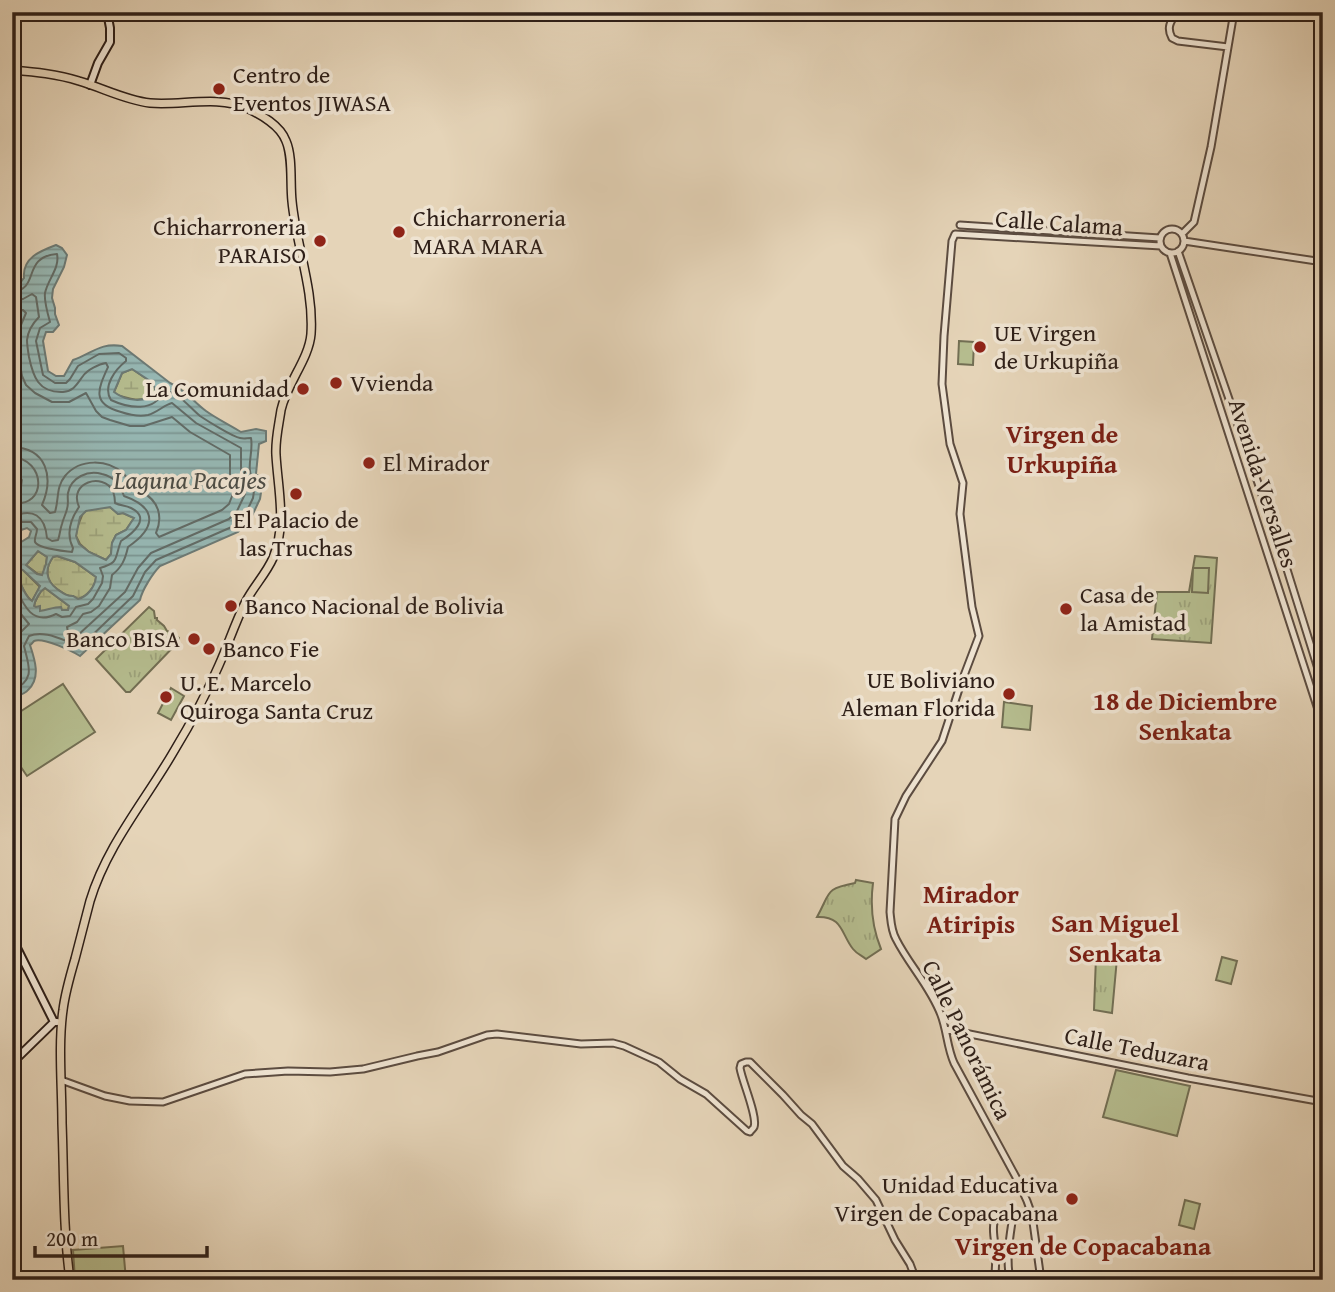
<svg xmlns="http://www.w3.org/2000/svg" width="1335" height="1292" viewBox="0 0 1335 1292" font-family="'Gentium Book Plus',serif">
<style>
.grass{fill:url(#grass-tufts);stroke:#726e53;stroke-width:2}
.wetland{fill:url(#wetland-marsh);stroke:#726e53;stroke-width:2}
.pitch{fill:#b5bc8e;stroke:#726e53;stroke-width:2}
.water{fill:url(#water-rules);stroke:#6c7a75;stroke-width:2;fill-rule:evenodd}
.lines{fill:none;stroke-linecap:round;stroke-linejoin:round}
.shore{stroke:#626b66;stroke-width:2}
.tertiary-casing{stroke:#5c4c40;stroke-width:9}
.secondary-casing{stroke:#2e1f18;stroke-width:10}
.primary-casing{stroke:#2e1f18;stroke-width:10}
.tertiary{stroke:#eee3d1;stroke-width:5}
.secondary{stroke:#eee3d1;stroke-width:6}
.primary{stroke:#e5d4b8;stroke-width:7}
.poi-dot{fill:#8f2418;stroke:#eee3d1;stroke-width:2.5}
.labels{text-anchor:middle;stroke-width:7;stroke-linejoin:round;paint-order:stroke}
.poi-label{font-size:24px;fill:#2e1f18;stroke:#eee3d1;text-anchor:start}
.street-label{font-size:24px;fill:#2e1f18;stroke:#eee3d1}
.neighbourhood-label{font-size:26px;font-weight:bold;fill:#7a1f14;stroke:#eee3d1}
.water-label{font-size:26px;font-style:italic;fill:#4d4d46;stroke:#eee3d1}
</style>
<defs>
<pattern id="grass-tufts" width="24" height="20" patternUnits="userSpaceOnUse" patternTransform="scale(1.75)"><rect width="24" height="20" fill="#b5bc8e"/><path d="M3 7l-1-3M5 7V3M7 7l1-3M15 17l-1-3M17 17v-4M19 17l1-3" fill="none" stroke="#9ca17a"/></pattern>
<pattern id="wetland-marsh" width="20" height="14" patternUnits="userSpaceOnUse" patternTransform="scale(1.75)"><rect width="20" height="14" fill="#b5bc8e"/><path d="M1 5h8M5 5V1M11 12h8M15 12V8" fill="none" stroke="#9ca17a"/></pattern>
<pattern id="water-rules" width="6" height="5" patternUnits="userSpaceOnUse" patternTransform="scale(1.75)"><rect width="6" height="5" fill="#96b7b3"/><path d="M0 2.5h6" fill="none" stroke="#7b9491"/></pattern>
</defs>
<rect width="100%" height="100%" fill="#e5d4b8"/>
<filter id="stains"><feTurbulence type="fractalNoise" baseFrequency=".00286" numOctaves="4"/><feColorMatrix values="0 0 0 0 .2 0 0 0 0 .09 0 0 0 0 .02 0 0 0 .5 -.17"/></filter>
<radialGradient id="worn" r=".72"><stop offset=".6" stop-color="#630" stop-opacity="0"/><stop offset="1" stop-color="#630" stop-opacity=".3"/></radialGradient>
<path class="grass" d="M 1195,556 L 1217,558 L 1211,643 L 1152,639 L 1157,592 L 1189,592 Z
M 149,607 L 154,611 L 155,618 L 157,618 L 157,620 L 164,626 L 167,631 L 170,632 L 170,634 L 175,634 L 179,638 L 179,641 L 130,692 L 126,692 L 96,659 Z
M 856,880 L 873,883 C 870,906 872,927 881,949 L 866,959 C 861,955 857,954 853,949 C 841,934 843,916 817,917 C 831,892 824,889 855,883 Z
M 1096,957 L 1117,958 L 1112,1013 L 1094,1010 Z"/>
<path class="wetland" d="M 132,369 L 153,383 L 156,392 C 144,404 131,399 117,395 L 114,392 L 122,373 Z
M 110,507 L 118,514 L 123,513 L 134,518 L 126,530 L 116,535 L 112,543 L 111,554 L 106,560 L 89,552 L 80,544 L 76,536 L 77,528 L 83,513 L 89,509 Z
M 38,551 L 47,557 L 46,564 L 43,575 L 38,574 L 26,565 Z
M 57,556 L 75,562 L 96,577 C 95,587 87,597 78,599 L 73,596 C 66,596 63,593 57,589 C 45,580 45,568 53,557 Z
M 17,568 L 23,570 L 40,587 L 32,601 C 24,596 19,579 15,570 Z
M 45,588 L 69,606 L 68,610 L 39,611 L 34,606 C 35,600 40,591 45,588 Z"/>
<path class="pitch" d="M 959,341 L 974,342 L 973,365 L 958,364 Z
M 1193,568 L 1209,568 L 1208,593 L 1192,592 Z
M 63,684 L 95,732 L 27,776 L 12,754 L 12,717 Z
M 171,688 L 184,696 L 171,720 L 158,713 Z
M 1004,702 L 1032,706 L 1030,730 L 1002,727 Z
M 1222,957 L 1237,961 L 1231,984 L 1216,980 Z
M 1116,1070 L 1190,1086 L 1177,1136 L 1103,1117 Z
M 1185,1200 L 1200,1204 L 1194,1229 L 1179,1225 Z
M 123,1246 L 126,1280 L 75,1280 L 73,1250 Z"/>
<path class="water" d="M 56,245 L 62,248 L 67,255 L 64,267 L 53,289 L 52,298 L 55,308 L 55,314 L 59,325 L 53,332 L 46,332 L 43,341 L 48,371 L 56,376 L 64,376 L 73,360 C 91,354 101,342 122,346 L 170,383 C 184,389 194,402 206,411 C 217,419 230,425 241,432 L 256,429 L 266,431 L 266,441 L 259,444 L 256,474 L 263,480 L 260,499 L 250,520 L 238,532 L 160,566 C 153,573 142,590 140,600 L 80,656 C 72,651 43,637 34,641 C 33,642 32,644 30,645 C 35,660 41,678 28,690 C 25,694 17,696 12,698 L 12,556 L 17,553 L 18,544 L 29,537 L 31,531 L 27,528 L 12,533 L 12,481 L 16,488 L 21,487 L 22,480 L 18,475 L 12,474 L 12,286 L 19,284 L 24,278 C 22,258 40,251 56,245 ZM 132,369 L 153,383 L 156,392 C 145,404 126,401 114,392 L 122,373 ZM 110,507 L 118,514 L 123,513 L 134,518 L 126,530 L 116,535 L 112,543 L 111,554 L 106,560 L 89,552 L 79,544 L 76,536 L 80,517 L 86,511 ZM 38,551 L 47,557 L 46,564 L 42,575 L 37,574 L 26,565 ZM 57,556 L 75,562 L 96,577 C 95,587 87,597 78,599 L 73,596 C 66,596 63,593 57,589 C 45,580 45,568 53,557 ZM 18,568 L 23,570 L 40,586 L 32,601 C 24,596 19,579 15,570 ZM 45,588 L 69,606 L 68,610 L 62,610 L 61,607 C 53,607 48,610 40,611 L 40,606 L 36,607 L 34,606 C 35,600 40,591 45,588 Z"/>
<g class="lines">
<path class="shore" d="M 12,292 C 41,289 21,257 57,254 C 60,268 48,279 45,293 C 44,300 48,315 50,322 L 40,328 L 36,341 L 43,375 L 55,383 L 66,383 L 70,379 L 78,366 L 99,354 L 119,353 L 126,358 L 126,361 C 116,369 102,386 111,400 C 128,408 155,413 163,391 C 177,390 189,407 200,416 C 206,420 233,437 240,438 C 244,439 247,438 251,438 C 254,454 244,468 255,484 L 253,498 L 245,515 L 234,526 L 156,560 L 145,572 L 133,596 L 81,646 C 65,642 46,629 29,636 L 24,646 C 29,667 36,679 12,691
M 12,301 L 23,299 L 32,294 L 36,297 L 39,317 C 33,323 28,331 27,340 C 27,345 28,351 29,357 C 33,376 38,393 63,392 C 74,391 77,384 83,376 C 87,370 99,364 106,363 L 108,367 C 98,389 91,404 121,412 C 130,415 139,417 148,415 C 158,412 164,405 172,403 L 196,423 L 241,448 L 241,475 L 246,486 L 245,494 L 237,511 L 229,519 L 151,553 L 138,568 L 125,592 L 78,635 L 68,632 L 67,627 L 77,622 L 83,614 L 91,612 L 99,606 L 110,588 L 112,575 C 122,567 125,560 128,547 C 156,528 158,508 124,496 C 120,485 115,477 102,474 C 88,470 71,477 68,493 C 67,498 69,503 67,509 C 66,514 63,519 62,524 C 60,529 60,535 58,540 L 52,541 L 47,538 C 45,516 33,507 12,517
M 12,311 L 23,310 L 26,313 L 18,332 L 16,342 L 22,376 L 26,385 L 35,393 L 52,402 L 69,402 L 86,393 L 96,411 L 102,417 L 110,420 L 130,426 L 144,426 L 172,417 L 190,432 L 230,455 L 230,476 L 234,491 L 229,504 L 222,510 L 159,537 L 156,533 C 163,517 159,501 142,492 C 139,490 135,490 132,488 C 129,484 128,478 124,474 C 108,459 80,458 65,476 C 56,487 59,499 55,512 L 50,513 L 42,505 C 54,477 47,448 12,447
M 12,457 C 46,459 48,508 12,503
M 12,526 L 22,522 L 31,522 L 37,529 C 37,534 34,538 35,542 C 38,549 65,551 72,552 L 73,548 C 66,534 70,520 79,507 C 68,482 103,472 113,491 C 114,494 115,501 115,503 C 121,506 125,505 131,508 C 152,518 132,534 121,541 C 114,559 120,562 100,568 L 103,576 L 102,583 L 93,599 L 88,604 L 76,607 L 70,616 L 62,617 L 56,614 C 29,628 21,598 12,580
M 12,603 L 29,624 C 24,629 17,634 15,642 C 12,657 30,669 12,681"/>
<g class="tertiary-casing">
<path id="tertiary" d="M 1177,12 C 1171,21 1166,27 1172,38 L 1178,41 L 1228,47
M 960,225 L 1160,238
M1160 241a12 12 0 1 1 24 0a12 12 0 1 1-24 0Z
M 1182,234 L 1194,222 L 1211,147 L 1234,12
M 1184,241 L 1323,262
M 1178,251 L 1280,547 L 1323,685
M 1170,253 L 1323,725
M 945,1029 L 1188,1078 L 1323,1102
M 61,1080 L 105,1096 L 130,1101 L 163,1102 L 245,1074 L 288,1071 L 330,1072 L 363,1069 L 417,1056 L 438,1052 L 487,1035 L 497,1034 L 581,1044 L 613,1043 L 624,1046 L 659,1062 L 680,1079 L 706,1094 L 747,1131 L 750,1132 C 751,1130 753,1129 754,1127 C 758,1117 742,1081 740,1068 L 741,1064 L 746,1062 L 750,1062 L 783,1095 L 801,1115 L 812,1124 L 843,1166 L 858,1179 L 876,1200 L 895,1240 L 910,1264 L 916,1280
M 995,1280 C 995,1270 996,1261 996,1251 C 995,1243 992,1231 994,1223 C 996,1216 1001,1215 1007,1215 L 1012,1222 C 1009,1242 1006,1260 1010,1280
M 1041,1280 L 1032,1215 L 1027,1201 L 1017,1179 L 954,1063 C 947,1047 947,1031 941,1015 C 930,986 909,965 896,939 C 891,930 891,921 890,912 L 895,819 L 906,796 L 942,741 L 960,686 L 979,636 L 972,607 L 960,514 L 963,483 L 950,444 L 942,384 L 944,336 L 952,241 L 955,234 L 1161,246"/>
</g>
<g class="secondary-casing">
<path id="secondary" d="M 90,85 L 98,63 L 110,42 L 110,28 L 107,12
M 12,938 L 54,1022
M 12,1063 L 54,1022 L 57,1022"/>
</g>
<g class="primary-casing">
<path id="primary" d="M 12,70 C 35,72 57,74 79,81 C 103,88 125,100 150,103 C 180,106 217,95 247,108 C 261,115 280,125 286,141 C 293,157 290,183 292,201 C 296,245 314,289 311,334 C 309,359 287,383 281,410 C 279,424 275,440 276,455 C 278,490 287,524 273,558 C 266,574 253,587 245,603 C 235,623 228,645 219,665 C 206,695 191,723 174,751 C 145,801 107,845 90,901 C 85,920 80,940 75,959 C 70,976 65,993 63,1010 C 58,1045 62,1087 62,1123 C 64,1175 63,1228 70,1280"/>
</g>
<use href="#tertiary" class="tertiary"/>
<use href="#secondary" class="secondary"/>
<use href="#primary" class="primary"/>
</g>
<g class="poi-dot">
<circle cx="219" cy="89" r="7"/>
<circle cx="399" cy="232" r="7"/>
<circle cx="320" cy="241" r="7"/>
<circle cx="980" cy="347" r="7"/>
<circle cx="336" cy="383" r="7"/>
<circle cx="303" cy="389" r="7"/>
<circle cx="369" cy="463" r="7"/>
<circle cx="296" cy="494" r="7"/>
<circle cx="231" cy="606" r="7"/>
<circle cx="1066" cy="609" r="7"/>
<circle cx="194" cy="639" r="7"/>
<circle cx="209" cy="649" r="7"/>
<circle cx="1009" cy="694" r="7"/>
<circle cx="166" cy="697" r="7"/>
<circle cx="1072" cy="1199" r="7"/>
</g>
<g class="labels">
<g class="poi-label">
<text x="233" y="83">Centro de<tspan x="233" dy="28">Eventos JIWASA</tspan></text>
<text x="413" y="226">Chicharroneria<tspan x="413" dy="28">MARA MARA</tspan></text>
<text x="306" y="235" text-anchor="end">Chicharroneria<tspan x="306" dy="28">PARAISO</tspan></text>
<text x="994" y="341">UE Virgen<tspan x="994" dy="28">de Urkupiña</tspan></text>
<text x="350" y="391">Vvienda</text>
<text x="289" y="397" text-anchor="end">La Comunidad</text>
<text x="383" y="471">El Mirador</text>
<text x="296" y="528" text-anchor="middle">El Palacio de<tspan x="296" dy="28">las Truchas</tspan></text>
<text x="1080" y="603">Casa de<tspan x="1080" dy="28">la Amistad</tspan></text>
<text x="245" y="614">Banco Nacional de Bolivia</text>
<text x="180" y="647" text-anchor="end">Banco BISA</text>
<text x="223" y="657">Banco Fie</text>
<text x="995" y="688" text-anchor="end">UE Boliviano<tspan x="995" dy="28">Aleman Florida</tspan></text>
<text x="180" y="691">U. E. Marcelo<tspan x="180" dy="28">Quiroga Santa Cruz</tspan></text>
<text x="1058" y="1193" text-anchor="end">Unidad Educativa<tspan x="1058" dy="28">Virgen de Copacabana</tspan></text>
</g>
<g class="street-label">
<text transform="translate(1059 223) rotate(4)" y="8">Calle Calama</text>
<text transform="translate(1263 483) rotate(72)" y="8">Avenida Versalles</text>
<text transform="translate(967 1040) rotate(64)" y="8">Calle Panorámica</text>
<text transform="translate(1137 1049) rotate(11)" y="8">Calle Teduzara</text>
</g>
<g class="neighbourhood-label">
<text x="1062" y="443">Virgen de<tspan x="1062" dy="30">Urkupiña</tspan></text>
<text x="1185" y="710">18 de Diciembre<tspan x="1185" dy="30">Senkata</tspan></text>
<text x="971" y="903">Mirador<tspan x="971" dy="30">Atiripis</tspan></text>
<text x="1115" y="932">San Miguel<tspan x="1115" dy="30">Senkata</tspan></text>
<text x="1083" y="1255">Virgen de Copacabana</text>
</g>
<g class="water-label">
<text x="190" y="489">Laguna Pacajes</text>
</g>
</g>
<rect width="1335" height="1292" fill="none" stroke="#e5d4b8" stroke-width="42"/>
<rect x="14" y="14" width="1307" height="1264" fill="none" stroke="#2e1f18" stroke-width="3.5"/>
<rect x="21" y="21" width="1293" height="1250" fill="none" stroke="#2e1f18" stroke-width="2"/>
<path d="M35 1246v10h172v-10" fill="none" stroke="#2e1f18" stroke-width="3.5"/>
<text x="46" y="1246" font-size="21" fill="#2e1f18" stroke="#eee3d1" stroke-width="5" paint-order="stroke">200 m</text>
<rect width="100%" height="100%" filter="url(#stains)"/>
<rect width="100%" height="100%" fill="url(#worn)"/>
</svg>
